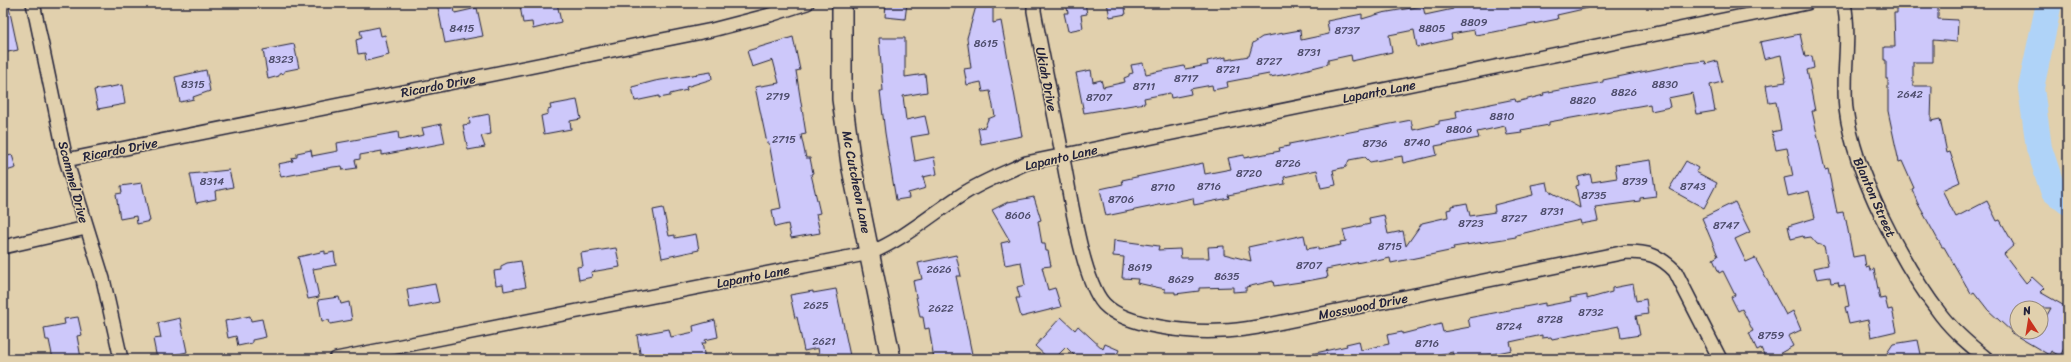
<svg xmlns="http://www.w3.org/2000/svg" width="2071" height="362" viewBox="0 0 2071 362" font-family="Sriracha,sans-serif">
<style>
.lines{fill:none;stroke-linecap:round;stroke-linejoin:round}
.river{stroke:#afd3f8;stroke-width:26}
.building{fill:#cdc8fa;stroke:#22223b;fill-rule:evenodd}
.street-casing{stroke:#22223b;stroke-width:16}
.secondary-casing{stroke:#22223b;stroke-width:22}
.street{stroke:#e1d0ad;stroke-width:13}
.secondary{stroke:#e1d0ad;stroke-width:19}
.labels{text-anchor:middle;stroke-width:3;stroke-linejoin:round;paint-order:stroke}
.number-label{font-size:11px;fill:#4d4c6b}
.street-label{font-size:13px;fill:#22223b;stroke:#e1d0ad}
</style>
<rect width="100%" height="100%" fill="#e1d0ad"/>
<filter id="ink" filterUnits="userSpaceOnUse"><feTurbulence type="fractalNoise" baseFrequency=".025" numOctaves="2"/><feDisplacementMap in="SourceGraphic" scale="8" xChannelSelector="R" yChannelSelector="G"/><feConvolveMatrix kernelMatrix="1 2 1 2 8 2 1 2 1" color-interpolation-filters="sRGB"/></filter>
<g filter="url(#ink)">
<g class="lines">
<path class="river" d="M 2049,3 L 2031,88 L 2039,148 L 2053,190 L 2068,202"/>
</g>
<path class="building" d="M 8,3 L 18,50 L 3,53 L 3,4 Z
M 437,3 L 453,3 L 455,13 L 477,8 L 483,36 L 445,43 Z
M 528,3 L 557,3 L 561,22 L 533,29 L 532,22 L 523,23 L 520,6 L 528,5 Z
M 886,3 L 907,3 L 905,19 L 885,17 Z
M 977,3 L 993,3 L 993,23 L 1001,21 L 1022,136 L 981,144 L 978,128 L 985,127 L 988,119 L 995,116 L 990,91 L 983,92 L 981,82 L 967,85 L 964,69 L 971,68 L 967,38 Z
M 1066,3 L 1085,3 L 1087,14 L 1081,15 L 1083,28 L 1068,31 L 1064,13 L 1068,13 Z
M 1107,3 L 1124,3 L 1126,14 L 1110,17 Z
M 1452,3 L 1587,3 L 1588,8 L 1557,15 L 1558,19 L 1494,32 L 1475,35 L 1474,30 L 1451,34 L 1452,39 L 1417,47 L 1414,30 L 1389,35 L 1392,52 L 1352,61 L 1351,55 L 1328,60 L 1328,64 L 1293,73 L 1270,77 L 1269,74 L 1227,82 L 1228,87 L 1213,90 L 1212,85 L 1190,89 L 1191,94 L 1171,98 L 1170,93 L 1144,98 L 1145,103 L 1084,113 L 1076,73 L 1091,70 L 1093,82 L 1101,80 L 1103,87 L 1125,82 L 1124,78 L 1129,76 L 1129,74 L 1133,73 L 1131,65 L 1143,63 L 1146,74 L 1184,66 L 1185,69 L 1208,65 L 1207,61 L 1226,57 L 1226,60 L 1249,56 L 1253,43 L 1262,37 L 1300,30 L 1301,40 L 1329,34 L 1327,21 L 1362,14 L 1362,19 L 1382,13 L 1423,6 L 1425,15 L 1453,9 Z
M 1897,3 L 1938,3 L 1938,19 L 1958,20 L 1957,42 L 1933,40 L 1933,62 L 1913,62 L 1913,86 L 1932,86 L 1931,121 L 1940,119 L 1947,153 L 1950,152 L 1960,182 L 1942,190 L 1956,217 L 1987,201 L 1997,221 L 2000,220 L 2014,245 L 2004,254 L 2026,283 L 2032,277 L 2044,288 L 2040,292 L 2068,308 L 2062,323 L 2068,326 L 2068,341 L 2060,356 L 2051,351 L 2049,355 L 2010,332 L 2012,332 L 1988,310 L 1974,292 L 1971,294 L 1944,247 L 1942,247 L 1917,202 L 1912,189 L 1914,188 L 1902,161 L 1899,162 L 1888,111 L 1888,79 L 1886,79 L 1886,60 L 1884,60 L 1884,47 L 1895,47 L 1894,13 L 1897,13 ZM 2017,308 L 2051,308 L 2041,326 L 2041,332 L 2017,332 Z
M 379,27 L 381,36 L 385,35 L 389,55 L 366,61 L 365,53 L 358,54 L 356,40 L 362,38 L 360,31 Z
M 1800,34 L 1805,57 L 1812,56 L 1814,68 L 1807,70 L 1815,111 L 1812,111 L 1825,170 L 1828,169 L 1837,213 L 1843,212 L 1845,220 L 1846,220 L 1853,257 L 1864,255 L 1866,267 L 1869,266 L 1870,270 L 1874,269 L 1880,299 L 1885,298 L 1888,310 L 1892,309 L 1897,331 L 1871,337 L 1868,320 L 1849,324 L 1845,307 L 1849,306 L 1845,285 L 1839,286 L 1838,282 L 1831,283 L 1830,277 L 1817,279 L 1814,268 L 1828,265 L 1824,246 L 1817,244 L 1811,237 L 1804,238 L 1803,236 L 1791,239 L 1788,226 L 1815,218 L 1809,191 L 1788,196 L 1784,178 L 1793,176 L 1787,148 L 1776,150 L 1772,132 L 1781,130 L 1776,102 L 1769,103 L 1766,85 L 1786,82 L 1781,55 L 1764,59 L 1760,42 Z
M 793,37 L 800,70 L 796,71 L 806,134 L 801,135 L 806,158 L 810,158 L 813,173 L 811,174 L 820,213 L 816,214 L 820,233 L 791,238 L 788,224 L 775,227 L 772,210 L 781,208 L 769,143 L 767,143 L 755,87 L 779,83 L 773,60 L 752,67 L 747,51 Z
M 879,38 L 905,38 L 905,77 L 925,74 L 927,92 L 903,96 L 906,120 L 925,116 L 929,134 L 911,137 L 915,161 L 934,157 L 937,174 L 923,177 L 926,188 L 908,193 L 909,198 L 896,200 L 885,133 L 880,91 L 883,91 Z
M 294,44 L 299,68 L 284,71 L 284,73 L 279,74 L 279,76 L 268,79 L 263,50 Z
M 1705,61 L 1706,64 L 1717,61 L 1722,82 L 1710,85 L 1715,111 L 1697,114 L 1693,93 L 1668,98 L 1670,107 L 1651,111 L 1650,104 L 1549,122 L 1549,125 L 1521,130 L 1522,133 L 1507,135 L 1505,126 L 1477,132 L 1479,138 L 1435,146 L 1437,155 L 1403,163 L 1402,156 L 1370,162 L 1365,157 L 1349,160 L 1346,167 L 1333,170 L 1336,185 L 1321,188 L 1317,170 L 1284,177 L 1285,184 L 1228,195 L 1229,198 L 1194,205 L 1193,198 L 1106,216 L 1100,189 L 1123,184 L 1122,180 L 1203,163 L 1205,174 L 1231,169 L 1228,158 L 1244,155 L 1244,158 L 1280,151 L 1279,148 L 1289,146 L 1289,144 L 1411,120 L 1413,130 L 1439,124 L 1439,121 L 1457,118 L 1456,111 L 1515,99 L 1516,102 L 1544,95 L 1543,93 L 1603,82 L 1603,80 L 1680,64 Z
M 206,70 L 210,91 L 193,97 L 194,99 L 180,102 L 175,77 Z
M 711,72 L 712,79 L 686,87 L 687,90 L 670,94 L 670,96 L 659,98 L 659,96 L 635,101 L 632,87 L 655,81 Z
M 122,85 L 125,104 L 98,109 L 94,90 Z
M 577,100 L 581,119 L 570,121 L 571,129 L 544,134 L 541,116 L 548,114 L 548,110 L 551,109 L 550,105 Z
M 489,114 L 491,134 L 481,136 L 485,147 L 468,150 L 463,125 L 470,124 L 469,118 Z
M 441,124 L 445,143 L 382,155 L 382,151 L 360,155 L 360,159 L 355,160 L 357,168 L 343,170 L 342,166 L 333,167 L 281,177 L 278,164 L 293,161 L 292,158 L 297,157 L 297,153 L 311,150 L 312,156 L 338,151 L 337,143 L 398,132 L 399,140 L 424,135 L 422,128 Z
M 12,155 L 16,168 L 3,172 L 3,157 Z
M 1651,160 L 1656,196 L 1640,198 L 1640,201 L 1595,207 L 1598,221 L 1581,224 L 1580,220 L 1549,227 L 1516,235 L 1516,237 L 1453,247 L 1454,250 L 1391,263 L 1390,258 L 1377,261 L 1376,259 L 1326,269 L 1328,277 L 1307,281 L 1274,286 L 1273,281 L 1246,287 L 1246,291 L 1233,292 L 1233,287 L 1199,288 L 1199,291 L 1175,294 L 1175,292 L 1165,292 L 1165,289 L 1137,283 L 1138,279 L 1122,278 L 1124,257 L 1113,256 L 1114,240 L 1159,246 L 1158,250 L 1180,249 L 1181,258 L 1209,258 L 1208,247 L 1224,246 L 1224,254 L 1251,261 L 1248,247 L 1304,235 L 1307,249 L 1318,247 L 1318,250 L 1341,245 L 1340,242 L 1346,241 L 1343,230 L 1370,224 L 1369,218 L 1384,215 L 1388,234 L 1403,231 L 1406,246 L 1422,223 L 1448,217 L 1447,210 L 1451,209 L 1451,206 L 1467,203 L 1470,216 L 1495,212 L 1494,205 L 1533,195 L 1531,185 L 1547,182 L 1549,191 L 1580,208 L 1576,186 L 1579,185 L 1578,177 L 1590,174 L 1592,182 L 1617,178 L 1615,165 Z
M 1686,161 L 1698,168 L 1696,172 L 1717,183 L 1704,208 L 1669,189 Z
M 229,170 L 233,187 L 215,191 L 216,199 L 196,203 L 190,174 Z
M 142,183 L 150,221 L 137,224 L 136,216 L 120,219 L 116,194 L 122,193 L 121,186 Z
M 1034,197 L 1041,220 L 1038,221 L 1042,244 L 1045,244 L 1046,251 L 1048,251 L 1051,266 L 1042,267 L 1048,290 L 1055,288 L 1061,307 L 1021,317 L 1016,298 L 1020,298 L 1017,287 L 1025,285 L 1021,262 L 1005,265 L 1001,243 L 1010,241 L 992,210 L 1008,202 Z
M 1735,202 L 1750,232 L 1735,239 L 1746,262 L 1755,258 L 1786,315 L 1793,311 L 1801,330 L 1788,336 L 1793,346 L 1770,359 L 1766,359 L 1761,348 L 1757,350 L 1749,333 L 1753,331 L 1742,309 L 1738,311 L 1731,297 L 1735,295 L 1723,271 L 1719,273 L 1713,259 L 1718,256 L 1702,218 Z
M 663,208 L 669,236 L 675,235 L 675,238 L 696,234 L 699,250 L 662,258 L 653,210 Z
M 616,248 L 620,267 L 591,272 L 592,277 L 579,280 L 577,267 L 583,266 L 581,253 Z
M 325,251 L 325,254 L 334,252 L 336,265 L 313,269 L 319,297 L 308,299 L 298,257 Z
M 956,255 L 961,276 L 956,276 L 973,359 L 934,359 L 929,328 L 925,329 L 923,317 L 920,317 L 913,281 L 922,279 L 918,263 Z
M 521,261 L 526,287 L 504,291 L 503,284 L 496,285 L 494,271 L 501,270 L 501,266 L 507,263 Z
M 435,284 L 439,302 L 410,308 L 407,289 Z
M 1633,284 L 1636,301 L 1646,299 L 1648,314 L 1636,316 L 1640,335 L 1621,338 L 1619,326 L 1552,339 L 1551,337 L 1542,338 L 1542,335 L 1510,342 L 1512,350 L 1478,357 L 1478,359 L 1454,359 L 1453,352 L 1416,359 L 1311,359 L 1311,354 L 1347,346 L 1346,344 L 1359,341 L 1361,350 L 1389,344 L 1387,335 L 1402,332 L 1402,334 L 1441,324 L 1443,332 L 1470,327 L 1468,318 L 1545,303 L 1545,306 L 1571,301 L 1570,298 L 1587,295 L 1587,299 L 1612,292 L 1612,288 Z
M 836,289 L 850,356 L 824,359 L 823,354 L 819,354 L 818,348 L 804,351 L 797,317 L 795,318 L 790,295 L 813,291 L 813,293 Z
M 339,297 L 341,304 L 349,302 L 352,320 L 330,324 L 329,320 L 322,321 L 318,300 Z
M 250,316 L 251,321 L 262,319 L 266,337 L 252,340 L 252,343 L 238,346 L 236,336 L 228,338 L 225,321 Z
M 78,317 L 82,335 L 77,336 L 81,358 L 53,359 L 49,340 L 46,340 L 44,328 L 65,324 L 64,319 Z
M 1061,317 L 1075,330 L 1078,326 L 1103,349 L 1105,344 L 1119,350 L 1115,359 L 1078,359 L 1066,347 L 1054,359 L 1049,359 L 1035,346 Z
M 180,318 L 187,352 L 157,359 L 153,339 L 161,338 L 158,323 Z
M 715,320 L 718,337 L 705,340 L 706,343 L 702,343 L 705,359 L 641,359 L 637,335 L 669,329 L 671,337 L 694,332 L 693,326 Z
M 1918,340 L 1922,359 L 1883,359 L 1893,344 Z"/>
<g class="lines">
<g class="street-casing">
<path id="street" d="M 33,3 L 66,160 L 103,279 L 121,359
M 1034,3 L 1034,11 C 1043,61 1054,110 1063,159 C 1070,193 1082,280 1104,304 C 1126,327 1191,333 1222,331 C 1234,331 1246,329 1258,327 L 1626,252 C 1648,252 1659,255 1675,271 L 1720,359
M 1844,3 C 1851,39 1842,74 1846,109 C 1854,173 1902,264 1941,315 C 1954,332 1971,346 1987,359
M 66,160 L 712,30 L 770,15 L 807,3
M 3,247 L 86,228
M 336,359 L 870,253 C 904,239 932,214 963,194 C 983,181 1005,173 1026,163 L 1807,3"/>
</g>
<g class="secondary-casing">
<path id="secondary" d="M 842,3 L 842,99 L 851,164 L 891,359"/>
</g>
<use href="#street" class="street"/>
<use href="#secondary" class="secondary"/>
</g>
</g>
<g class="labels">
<g class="number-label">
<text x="1474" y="26">8809</text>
<text x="462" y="32">8415</text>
<text x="1432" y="32">8805</text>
<text x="1347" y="34">8737</text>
<text x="986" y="47">8615</text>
<text x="1309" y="56">8731</text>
<text x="281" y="63">8323</text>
<text x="1269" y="65">8727</text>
<text x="1228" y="73">8721</text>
<text x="1186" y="82">8717</text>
<text x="193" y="88">8315</text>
<text x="1665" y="88">8830</text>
<text x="1144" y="90">8711</text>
<text x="1624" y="96">8826</text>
<text x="1910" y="98">2642</text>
<text x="778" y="100">2719</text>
<text x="1099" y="101">8707</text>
<text x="1583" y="104">8820</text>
<text x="1502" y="120">8810</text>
<text x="1459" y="133">8806</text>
<text x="784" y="143">2715</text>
<text x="1417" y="146">8740</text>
<text x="1375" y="147">8736</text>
<text x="1288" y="167">8726</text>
<text x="1249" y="177">8720</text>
<text x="212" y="185">8314</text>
<text x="1635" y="185">8739</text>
<text x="1209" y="190">8716</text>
<text x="1693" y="190">8743</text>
<text x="1163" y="191">8710</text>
<text x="1594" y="199">8735</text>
<text x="1121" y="203">8706</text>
<text x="1552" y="215">8731</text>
<text x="1018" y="219">8606</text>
<text x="1514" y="222">8727</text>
<text x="1471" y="227">8723</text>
<text x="1726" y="229">8747</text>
<text x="1390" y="250">8715</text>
<text x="1309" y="269">8707</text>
<text x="1140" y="271">8619</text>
<text x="939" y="273">2626</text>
<text x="1227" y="280">8635</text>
<text x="1181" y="283">8629</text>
<text x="816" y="309">2625</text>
<text x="941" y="312">2622</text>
<text x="1591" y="316">8732</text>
<text x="1550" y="323">8728</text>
<text x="1509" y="330">8724</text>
<text x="1771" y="339">8759</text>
<text x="824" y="345">2621</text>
<text x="1427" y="347">8716</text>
</g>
<g class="street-label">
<text transform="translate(1047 79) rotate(79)" y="5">Ukiah Drive</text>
<text transform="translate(438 85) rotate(-11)" y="5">Ricardo Drive</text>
<text transform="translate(1379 91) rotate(-11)" y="5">Lapanto Lane</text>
<text transform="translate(120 149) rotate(-11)" y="5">Ricardo Drive</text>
<text transform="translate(1061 157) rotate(-13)" y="5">Lapanto Lane</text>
<text transform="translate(74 182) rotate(75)" y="5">Scammel Drive</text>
<text transform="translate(857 182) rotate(79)" y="5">Mc Cutcheon Lane</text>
<text transform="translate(1875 197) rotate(66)" y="5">Blanton Street</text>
<text transform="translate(753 276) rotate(-11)" y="5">Lapanto Lane</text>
<text transform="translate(1363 306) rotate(-11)" y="5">Mosswood Drive</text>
</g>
</g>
<rect width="2071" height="362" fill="none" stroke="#e1d0ad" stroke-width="16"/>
<rect x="8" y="8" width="2055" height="346" fill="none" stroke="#22223b" stroke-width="1.5" filter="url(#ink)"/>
<g transform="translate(2029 320) rotate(348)"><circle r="19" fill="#e1d0ad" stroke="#958a7f"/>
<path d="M0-3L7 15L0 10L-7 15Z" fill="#c8321e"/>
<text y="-6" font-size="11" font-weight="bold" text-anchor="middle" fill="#22223b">N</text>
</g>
</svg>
